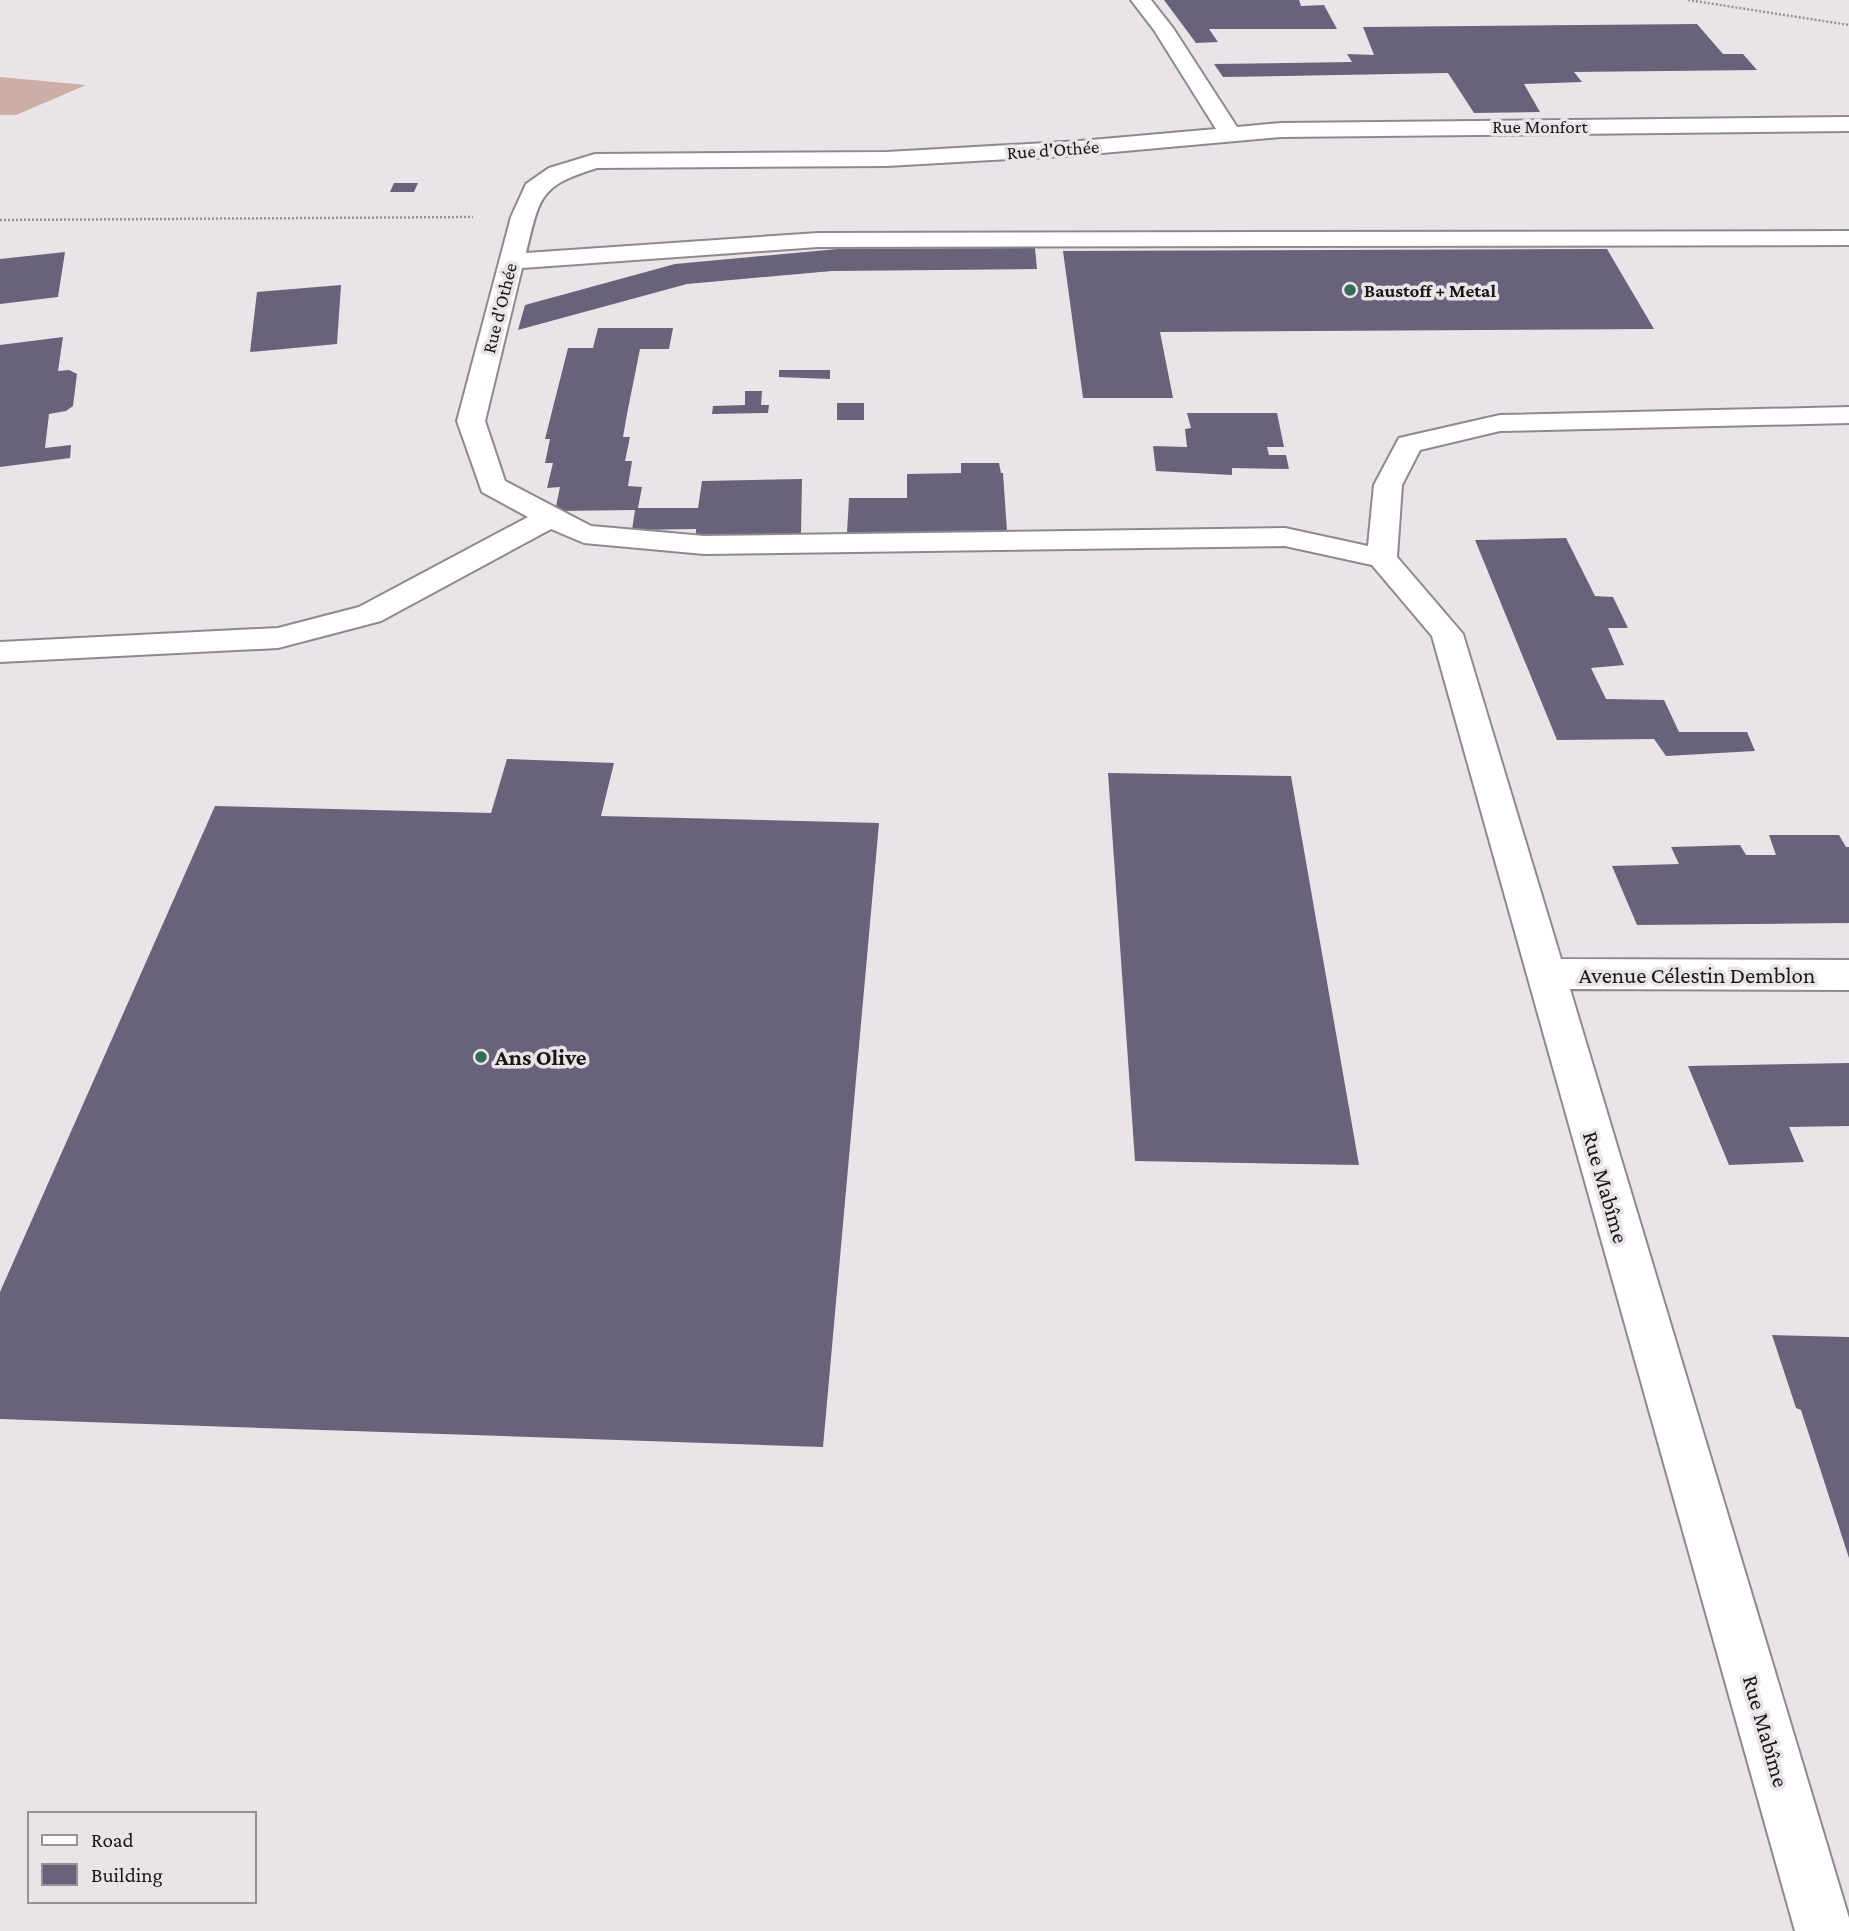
<svg xmlns="http://www.w3.org/2000/svg" width="1849" height="1931" viewBox="0 0 1849 1931" font-family="'Crimson Pro',serif">
<style>
.green{fill:#cbaea5}
.building{fill:#69627b}
.lines{fill:none;stroke-linecap:round;stroke-linejoin:round}
.minor-casing{stroke:#8e898e;stroke-width:4}
.path{stroke:#989397;stroke-width:2.5;stroke-dasharray:2 2;stroke-linecap:butt}
.minor{fill:#fff;fill-rule:evenodd}
.poi-dot{fill:#346d56;stroke:#eae4e9;stroke-width:2.5}
.labels{text-anchor:middle;stroke-width:7;stroke-linejoin:round;paint-order:stroke}
.far-street-label{font-size:19px;fill:#171517;stroke:#eae4e9}
.far-poi-label{font-size:19px;font-weight:bold;fill:#171517;stroke:#eae4e9;text-anchor:start}
.street-label{font-size:23px;fill:#171517;stroke:#eae4e9}
.poi-label{font-size:23px;font-weight:bold;fill:#171517;stroke:#eae4e9;text-anchor:start}
</style>
<rect width="100%" height="100%" fill="#eae4e9"/>
<path class="green" d="M 0,77 L 86,85 L 16,115 L 0,115 Z"/>
<path class="building" d="M 1164,0 L 1299,0 L 1301,6 L 1324,5 L 1337,29 L 1209,29 L 1218,42 L 1196,43 Z
M 1697,24 L 1723,54 L 1743,54 L 1757,70 L 1574,72 L 1582,82 L 1524,84 L 1540,112 L 1474,113 L 1448,73 L 1223,77 L 1214,64 L 1352,62 L 1347,54 L 1374,55 L 1363,27 Z
M 394,183 L 418,183 L 414,192 L 390,192 Z
M 1035,248 L 1037,269 L 832,271 L 687,284 L 518,330 L 525,305 L 675,264 L 838,249 Z
M 1607,249 L 1654,329 L 1160,332 L 1173,398 L 1083,398 L 1063,251 Z
M 65,252 L 58,297 L 0,304 L 0,259 Z
M 341,285 L 337,344 L 250,352 L 257,292 Z
M 598,328 L 673,328 L 669,349 L 640,349 L 627,414 L 623,437 L 630,437 L 625,461 L 632,461 L 628,486 L 642,487 L 638,508 L 698,508 L 702,481 L 802,479 L 801,534 L 696,535 L 696,529 L 632,530 L 635,510 L 555,511 L 560,487 L 547,488 L 553,463 L 545,463 L 550,439 L 545,439 L 568,348 L 593,348 Z
M 63,337 L 58,371 L 69,370 L 77,374 L 73,406 L 66,411 L 49,414 L 45,448 L 71,445 L 70,458 L 0,467 L 0,345 Z
M 779,370 L 830,370 L 830,379 L 779,377 Z
M 745,391 L 762,391 L 761,405 L 769,405 L 768,413 L 712,414 L 713,406 L 745,405 Z
M 837,403 L 864,403 L 864,420 L 837,420 Z
M 1187,413 L 1277,413 L 1284,447 L 1267,447 L 1269,455 L 1286,455 L 1289,469 L 1232,468 L 1232,475 L 1156,471 L 1153,446 L 1187,447 L 1185,429 L 1191,428 Z
M 961,463 L 999,463 L 1001,473 L 1003,473 L 1007,531 L 847,533 L 849,498 L 907,498 L 907,474 L 961,473 Z
M 1566,538 L 1595,596 L 1613,597 L 1628,628 L 1608,628 L 1624,665 L 1591,668 L 1606,699 L 1664,700 L 1679,732 L 1747,732 L 1755,751 L 1666,756 L 1654,739 L 1557,740 L 1475,540 Z
M 507,759 L 614,763 L 601,816 L 879,823 L 823,1447 L 0,1419 L 0,1292 L 215,806 L 491,813 Z
M 1108,773 L 1291,776 L 1359,1165 L 1135,1161 Z
M 1769,835 L 1839,835 L 1846,847 L 1849,847 L 1849,923 L 1637,925 L 1612,866 L 1679,864 L 1671,847 L 1740,845 L 1746,855 L 1776,855 Z
M 1849,1063 L 1849,1126 L 1789,1127 L 1804,1162 L 1729,1165 L 1688,1066 Z
M 1772,1335 L 1849,1337 L 1849,1558 L 1801,1410 L 1796,1408 Z"/>
<g class="lines">
<g class="minor-casing">
<path id="minor" d="M 1131,0 L 1151,0 L 1173,28 L 1237,127 L 1281,123 L 1849,117 L 1849,131 L 1281,137 L 1080,155 L 887,166 L 597,168 C 539,186 540,196 526,253 L 818,233 L 1849,231 L 1849,245 L 818,247 L 522,268 L 485,421 L 505,481 L 591,526 L 704,536 L 1285,528 L 1368,546 L 1374,485 L 1399,438 L 1500,415 L 1849,407 L 1849,423 L 1500,431 L 1420,450 L 1402,485 L 1397,557 L 1463,634 L 1561,959 L 1849,960 L 1849,990 L 1570,989 L 1849,1918 L 1849,1931 L 1795,1931 L 1432,636 L 1372,565 L 1285,546 L 704,554 L 584,543 L 551,529 L 381,621 L 278,648 L 0,662 L 0,642 L 278,628 L 359,607 L 528,517 L 482,492 L 457,421 L 511,217 L 526,184 L 549,168 L 595,154 L 887,152 L 1080,141 L 1216,129 L 1154,30 Z"/>
</g>
<path class="path" d="M 1688,0 L 1849,25
M 0,220 L 473,217"/>
<use href="#minor" class="minor"/>
</g>
<g class="poi-dot">
<circle cx="1350" cy="290" r="7"/>
<circle cx="481" cy="1057" r="7"/>
</g>
<g class="labels">
<g class="far-street-label">
<text x="1540" y="133">Rue Monfort</text>
<text transform="translate(1053 149) rotate(-4)" y="7">Rue d'Othée</text>
<text transform="translate(499 308) rotate(-76)" y="7">Rue d'Othée</text>
</g>
<g class="far-poi-label">
<text x="1364" y="297">Baustoff + Metal</text>
</g>
<g class="street-label">
<text x="1697" y="983">Avenue Célestin Demblon</text>
<text transform="translate(1606 1187) rotate(74)" y="8">Rue Mabîme</text>
<text transform="translate(1766 1731) rotate(74)" y="8">Rue Mabîme</text>
</g>
<g class="poi-label">
<text x="495" y="1065">Ans Olive</text>
</g>
</g>
<rect x="28" y="1812" width="228" height="91" fill="#eae4e9" stroke="#969195" stroke-width="2"/>
<rect x="42" y="1835" width="35" height="10" fill="#ffffff" stroke="#969195" stroke-width="2"/>
<text x="91" y="1847" font-size="21" fill="#171517">Road</text>
<rect x="42" y="1864" width="35" height="21" fill="#69627b" stroke="#969195" stroke-width="2"/>
<text x="91" y="1882" font-size="21" fill="#171517">Building</text>
</svg>
